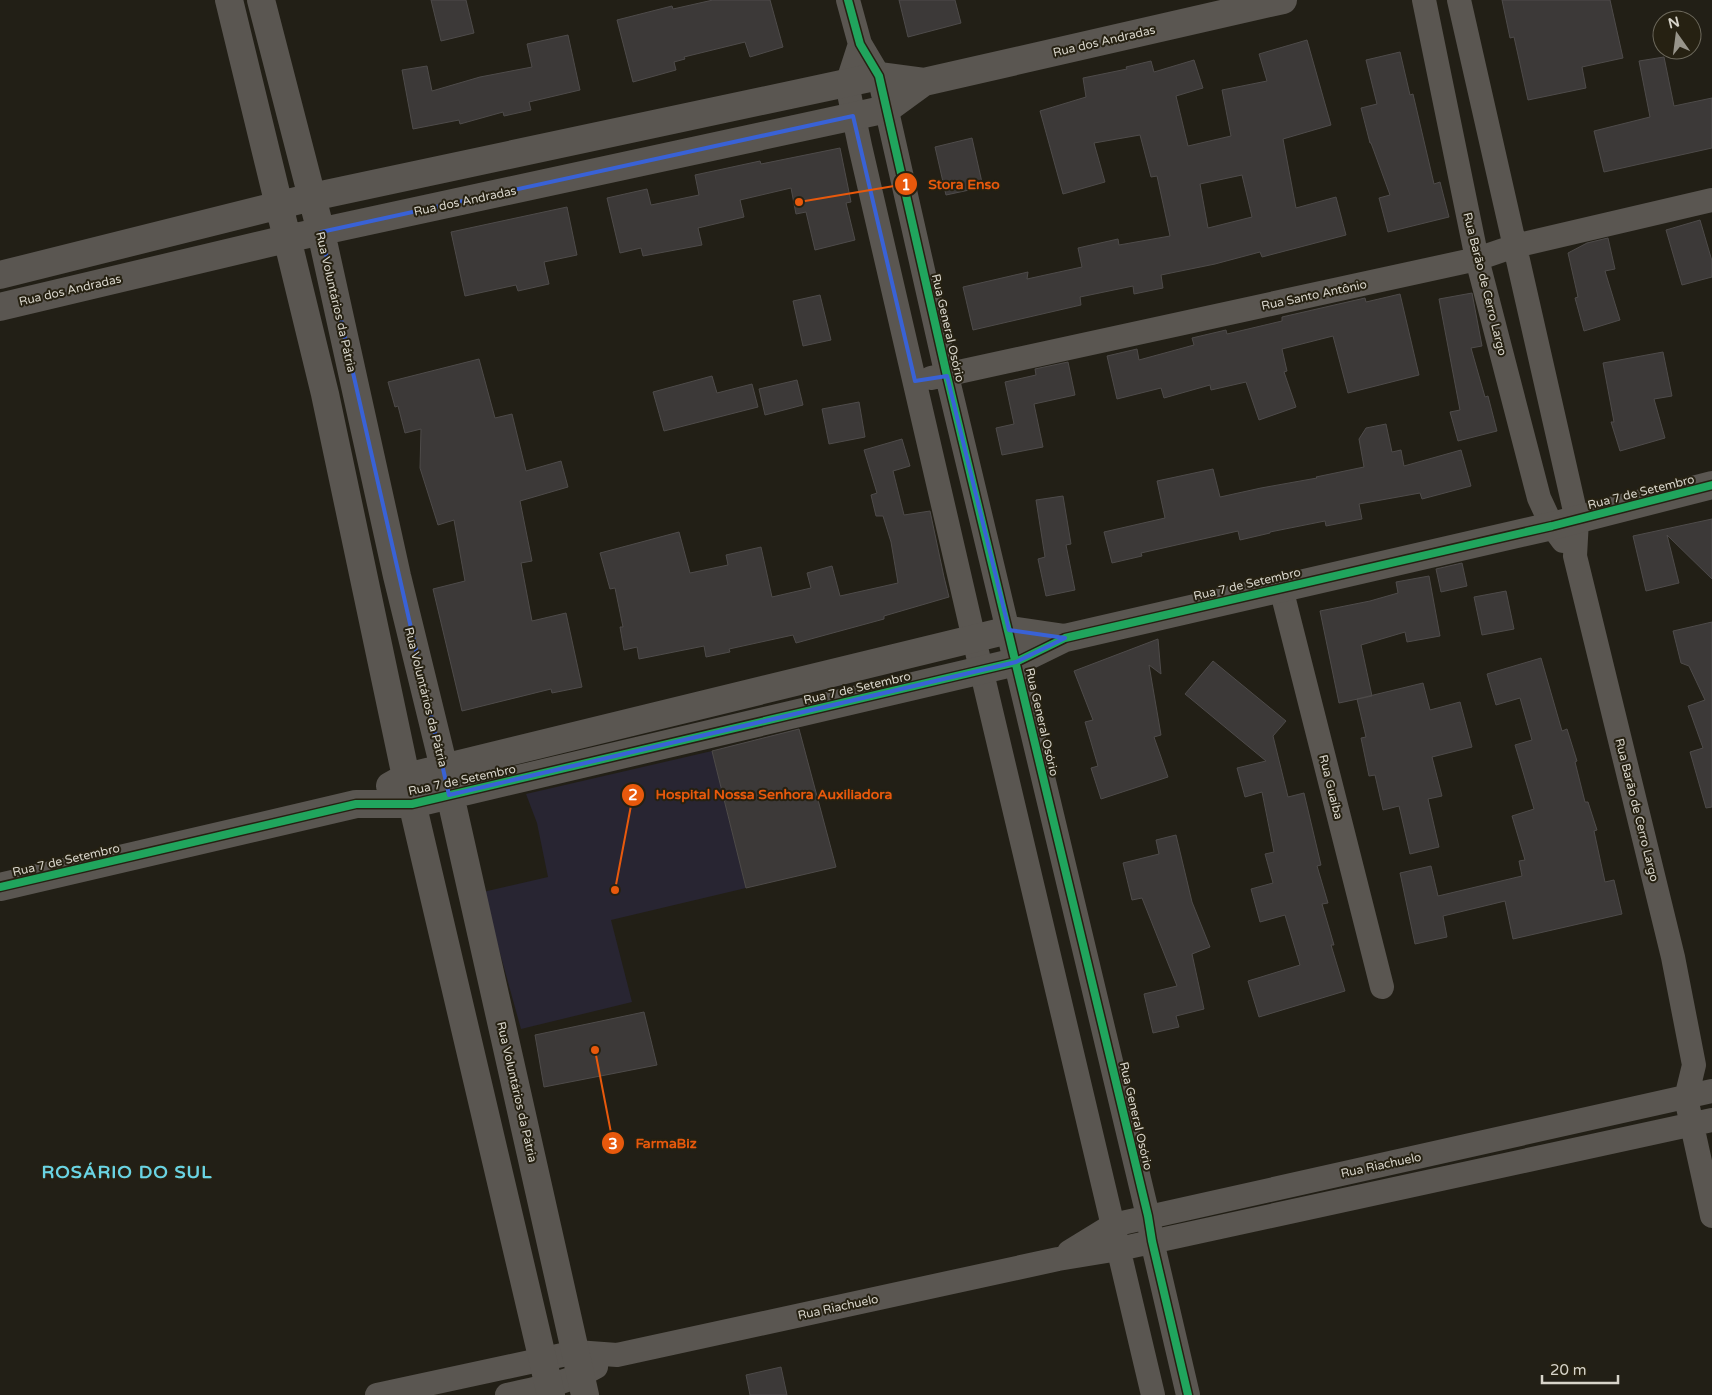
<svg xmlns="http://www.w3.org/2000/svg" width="1712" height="1395" viewBox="0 0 1712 1395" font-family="'Varela Round',sans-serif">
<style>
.medical{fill:#282532}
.building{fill:#3c3938;stroke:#4e4b4a;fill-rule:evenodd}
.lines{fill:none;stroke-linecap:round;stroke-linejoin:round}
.minor{stroke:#5a5651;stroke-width:24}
.tertiary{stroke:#5a5651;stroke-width:28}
.cycleway-casing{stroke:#262112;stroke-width:11}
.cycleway{stroke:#20a55d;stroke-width:8}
.marked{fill:none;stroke:#3962d6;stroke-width:4;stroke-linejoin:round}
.labels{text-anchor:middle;stroke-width:4;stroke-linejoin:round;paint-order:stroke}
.street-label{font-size:12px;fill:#d7d4ca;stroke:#262112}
.district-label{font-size:18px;font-weight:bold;letter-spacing:1px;fill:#6ad4e4;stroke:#262112}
.leader{fill:none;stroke:#e8590c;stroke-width:2}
.callout-dot{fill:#e8590c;stroke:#262112;stroke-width:2}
.mark-label{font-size:15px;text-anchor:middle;font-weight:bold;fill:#fff}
.callout-label{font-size:14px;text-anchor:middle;font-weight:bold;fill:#e8590c;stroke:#262112;stroke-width:4;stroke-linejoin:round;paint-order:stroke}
</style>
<rect width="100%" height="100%" fill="#221f16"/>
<path class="medical" d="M 712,751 L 746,888 L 611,920 L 632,1002 L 521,1029 L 483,892 L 548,877 L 537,823 L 526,794 Z"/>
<path class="building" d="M 431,0 L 466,0 L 474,33 L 441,41 Z
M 713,0 L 770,0 L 783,47 L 750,57 L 745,42 L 684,57 L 685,59 L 674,62 L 676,70 L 633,82 L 617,20 L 672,6 L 673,9 Z
M 899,0 L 955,0 L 961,23 L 908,37 Z
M 1502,0 L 1610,0 L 1623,58 L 1582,67 L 1586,88 L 1528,100 L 1514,37 L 1510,38 Z
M 568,35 L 580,90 L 529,102 L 531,110 L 504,116 L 503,112 L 460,124 L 459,120 L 413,129 L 402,70 L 427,66 L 432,91 L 480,77 L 532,67 L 527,44 Z
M 1307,40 L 1331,125 L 1283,139 L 1296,208 L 1336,197 L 1346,235 L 1262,257 L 1260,252 L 1215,264 L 1161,275 L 1163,288 L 1134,294 L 1133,286 L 1080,297 L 1081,305 L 973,330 L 963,287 L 1028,272 L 1027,279 L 1082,267 L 1078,248 L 1118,239 L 1119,245 L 1170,236 L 1157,176 L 1151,177 L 1140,135 L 1094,143 L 1105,182 L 1063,194 L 1040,111 L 1086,97 L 1083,78 L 1127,69 L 1126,67 L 1151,61 L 1154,72 L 1194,60 L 1203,88 L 1176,96 L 1188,146 L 1231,136 L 1222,90 L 1267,81 L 1259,54 ZM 1242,175 L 1252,217 L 1208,228 L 1200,184 Z
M 1400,52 L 1410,95 L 1413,94 L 1434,184 L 1440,182 L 1449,217 L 1388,232 L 1379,198 L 1390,195 L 1371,143 L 1370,143 L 1361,108 L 1377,104 L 1366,60 Z
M 1664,57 L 1674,106 L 1712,98 L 1712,148 L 1604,172 L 1594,131 L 1650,117 L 1639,61 Z
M 972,138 L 983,187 L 946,195 L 935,147 Z
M 840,148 L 851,202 L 846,203 L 855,240 L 815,250 L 806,212 L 796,214 L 791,188 L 740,200 L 744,217 L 698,228 L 702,245 L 643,256 L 641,248 L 620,253 L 607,198 L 647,189 L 651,205 L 699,195 L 695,175 L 760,161 L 761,164 Z
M 567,207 L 577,255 L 544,262 L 549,284 L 518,291 L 516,285 L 465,296 L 451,232 Z
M 1700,220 L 1712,261 L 1712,277 L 1682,285 L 1666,230 Z
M 1608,238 L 1615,269 L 1605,271 L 1620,320 L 1584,331 L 1575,298 L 1578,297 L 1568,253 L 1587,243 Z
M 1472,293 L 1482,346 L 1471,348 L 1485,397 L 1488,396 L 1497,431 L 1458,441 L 1450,412 L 1460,410 L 1439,299 Z
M 1400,294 L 1419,375 L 1348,393 L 1333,336 L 1282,349 L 1287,371 L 1284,372 L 1296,407 L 1259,420 L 1246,382 L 1211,390 L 1210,385 L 1164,398 L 1161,388 L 1117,399 L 1107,356 L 1137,349 L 1139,360 L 1194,345 L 1192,338 L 1226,330 L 1227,334 L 1282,321 L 1282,317 L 1365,298 L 1366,302 Z
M 820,295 L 831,340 L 803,346 L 793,301 Z
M 1663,352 L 1672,396 L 1654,399 L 1665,438 L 1620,451 L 1611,422 L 1614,422 L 1603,363 Z
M 479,359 L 495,418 L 512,414 L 526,471 L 561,461 L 568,487 L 520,501 L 532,561 L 521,563 L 532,621 L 566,613 L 582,687 L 552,693 L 551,689 L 462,711 L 433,589 L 465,581 L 454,520 L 438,525 L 420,468 L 421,429 L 405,433 L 398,406 L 395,407 L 388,382 Z
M 1068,362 L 1075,395 L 1034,404 L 1043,447 L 1002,455 L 996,428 L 1014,424 L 1005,382 L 1036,375 L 1035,369 Z
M 712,376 L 717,393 L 752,384 L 758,407 L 664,431 L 653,392 Z
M 797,380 L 803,405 L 765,415 L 759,389 Z
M 859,402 L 865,437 L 829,444 L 822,409 Z
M 1386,424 L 1392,452 L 1401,450 L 1404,466 L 1461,450 L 1471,486 L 1422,499 L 1420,493 L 1359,504 L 1362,519 L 1326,526 L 1325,521 L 1270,532 L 1270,533 L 1240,540 L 1238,531 L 1141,553 L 1142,556 L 1112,563 L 1104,532 L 1165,518 L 1157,481 L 1213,469 L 1220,497 L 1261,488 L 1317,478 L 1316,477 L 1364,467 L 1359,439 L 1366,428 Z
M 902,439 L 910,466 L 893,471 L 904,515 L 930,511 L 944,577 L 949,597 L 884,616 L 884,619 L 796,643 L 793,635 L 729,649 L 730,652 L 706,657 L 704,646 L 639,659 L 637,647 L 624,650 L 620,627 L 623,627 L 615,588 L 610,589 L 600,553 L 679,532 L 690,573 L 728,565 L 726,555 L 761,547 L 772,597 L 811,588 L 807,573 L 832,566 L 840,596 L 898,583 L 891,542 L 883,516 L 876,516 L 871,495 L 877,493 L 864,450 Z
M 1063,496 L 1071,544 L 1066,545 L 1075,590 L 1046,596 L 1038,559 L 1045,557 L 1036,500 Z
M 1712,519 L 1712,579 L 1667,535 L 1679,583 L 1646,591 L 1633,536 Z
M 1462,563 L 1467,586 L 1441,592 L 1436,569 Z
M 1429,576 L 1440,636 L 1407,642 L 1405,632 L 1361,645 L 1372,696 L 1339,703 L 1320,611 L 1370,601 L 1398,593 L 1396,582 Z
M 1506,591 L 1514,629 L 1482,635 L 1474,597 Z
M 1712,622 L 1712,807 L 1706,808 L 1690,752 L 1703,748 L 1688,706 L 1705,700 L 1689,666 L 1681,663 L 1673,631 Z
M 1158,639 L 1161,674 L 1149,665 L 1161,735 L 1154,737 L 1168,777 L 1101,799 L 1091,768 L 1098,766 L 1085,722 L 1093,720 L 1074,671 Z
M 1541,658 L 1562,731 L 1567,729 L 1577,761 L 1575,762 L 1585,802 L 1588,802 L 1597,830 L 1594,831 L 1605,882 L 1614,880 L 1622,914 L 1513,939 L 1505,901 L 1443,916 L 1447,937 L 1415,944 L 1400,873 L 1431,866 L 1438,896 L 1522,876 L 1519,861 L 1525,860 L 1512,816 L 1534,809 L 1515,745 L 1532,740 L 1520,698 L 1496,705 L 1487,674 Z
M 1213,661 L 1286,721 L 1273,736 L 1288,797 L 1304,793 L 1321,865 L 1317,866 L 1328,903 L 1322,904 L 1334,945 L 1331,945 L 1345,991 L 1259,1017 L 1248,981 L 1300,965 L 1285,915 L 1260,922 L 1251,889 L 1273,883 L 1265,854 L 1274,852 L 1262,792 L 1245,797 L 1237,768 L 1266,761 L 1185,694 Z
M 1423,683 L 1430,710 L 1460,702 L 1472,747 L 1432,757 L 1442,796 L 1428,799 L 1439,847 L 1410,854 L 1399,806 L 1383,810 L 1375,775 L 1369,776 L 1361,738 L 1366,737 L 1357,699 Z
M 799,729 L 836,867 L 746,888 L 712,751 Z
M 1176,835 L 1192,902 L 1210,947 L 1192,954 L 1204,1009 L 1176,1016 L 1179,1027 L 1153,1033 L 1144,994 L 1177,986 L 1142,898 L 1132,900 L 1123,863 L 1159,854 L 1156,840 Z
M 644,1012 L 657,1065 L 544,1087 L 535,1035 Z
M 781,1367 L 787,1395 L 750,1395 L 746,1375 Z"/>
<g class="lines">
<path class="minor" d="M 848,0 L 860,44 L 879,76 L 947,376 L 1148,1216 L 1152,1241 L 1188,1395
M 1424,0 L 1477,259 L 1539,498 L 1552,526 L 1563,541
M 1459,0 L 1577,520 L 1575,556 L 1673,957 L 1694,1065 L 1686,1098 L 1712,1216
M 860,44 L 847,84 L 860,146 L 974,639 L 1153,1395
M 931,378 L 1477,259 L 1515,246 L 1712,200
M 1281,588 L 1382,987
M 1069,1252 L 1113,1225 L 1712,1091
M 377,1395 L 576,1352 L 617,1355 L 1058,1259 L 1119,1249 L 1712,1120
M 507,1395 C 538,1388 569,1383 596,1367"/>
<path class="tertiary" d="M 229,0 L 325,394 L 406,777 L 551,1395
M 261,0 L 321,232 L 397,576 L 444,768 L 585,1395
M 0,275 L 312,197 L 879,76 L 924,82 L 1283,0
M 0,307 L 286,239 L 887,109 L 924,82
M 390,786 L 406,777 L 1009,630 L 1065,638
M 0,887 L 356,804 L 412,804 L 1016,662 L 1065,638 L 1552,526 L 1712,485"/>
<g class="cycleway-casing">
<path id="cycleway" d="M 848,0 L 860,44 L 879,76 L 947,376 L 1148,1216 L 1152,1241 L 1188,1395
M 0,887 L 356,804 L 412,804 L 1016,662 L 1065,638 L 1552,526 L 1712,485"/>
</g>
<use href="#cycleway" class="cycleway"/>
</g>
<path class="marked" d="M 853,116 L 915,381 L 947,376 L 1009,630 L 1065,638 L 1016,662 L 449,795 L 321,232 Z"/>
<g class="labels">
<g class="street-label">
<text transform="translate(1104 41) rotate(-13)" y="4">Rua dos Andradas</text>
<text transform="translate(465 201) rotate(-12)" y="4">Rua dos Andradas</text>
<text transform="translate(1485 284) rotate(76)" y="4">Rua Barão de Cerro Largo</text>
<text transform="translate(70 290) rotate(-13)" y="4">Rua dos Andradas</text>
<text transform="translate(1314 295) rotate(-12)" y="4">Rua Santo Antônio</text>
<text transform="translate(336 302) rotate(77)" y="4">Rua Voluntários da Pátria</text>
<text transform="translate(948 328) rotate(77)" y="4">Rua General Osório</text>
<text transform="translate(1641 492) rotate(-14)" y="4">Rua 7 de Setembro</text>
<text transform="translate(1247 584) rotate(-13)" y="4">Rua 7 de Setembro</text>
<text transform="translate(857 688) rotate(-13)" y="4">Rua 7 de Setembro</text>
<text transform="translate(426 697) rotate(76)" y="4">Rua Voluntários da Pátria</text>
<text transform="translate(1042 722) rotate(77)" y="4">Rua General Osório</text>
<text transform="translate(462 780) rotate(-12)" y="4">Rua 7 de Setembro</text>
<text transform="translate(1331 787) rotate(76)" y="4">Rua Guaíba</text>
<text transform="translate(1637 810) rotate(76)" y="4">Rua Barão de Cerro Largo</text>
<text transform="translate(66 860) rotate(-13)" y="4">Rua 7 de Setembro</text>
<text transform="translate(517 1092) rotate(77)" y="4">Rua Voluntários da Pátria</text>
<text transform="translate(1136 1116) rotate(77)" y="4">Rua General Osório</text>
<text transform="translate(1381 1165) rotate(-12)" y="4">Rua Riachuelo</text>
<text transform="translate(838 1307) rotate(-12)" y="4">Rua Riachuelo</text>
</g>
<g class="district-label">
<text x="127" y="1178">ROSÁRIO DO SUL</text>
</g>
</g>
<path class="leader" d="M799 202L906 184M615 890L633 795M595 1050L613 1143"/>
<g class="callout-dot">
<circle cx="799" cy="202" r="5"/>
<circle cx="615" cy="890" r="5"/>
<circle cx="595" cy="1050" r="5"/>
<circle cx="906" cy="184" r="12"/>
<circle cx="633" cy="795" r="12"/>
<circle cx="613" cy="1143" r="12"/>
</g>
<g class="mark-label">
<text x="906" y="190">1</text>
<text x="633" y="800">2</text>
<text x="613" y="1149">3</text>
</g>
<g class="callout-label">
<text x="964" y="189">Stora Enso</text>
<text x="774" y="799">Hospital Nossa Senhora Auxiliadora</text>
<text x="666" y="1148">FarmaBiz</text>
</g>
<g transform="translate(1677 35) rotate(346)"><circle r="24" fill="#262112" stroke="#6d695c"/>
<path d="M0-4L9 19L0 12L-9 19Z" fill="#98958b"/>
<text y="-8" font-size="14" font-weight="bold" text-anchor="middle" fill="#d7d4ca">N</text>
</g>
<path d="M1542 1375v8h76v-8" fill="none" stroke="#d7d4ca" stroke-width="2.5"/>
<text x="1550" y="1375" font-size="15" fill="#d7d4ca" stroke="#262112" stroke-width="4" paint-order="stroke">20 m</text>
</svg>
